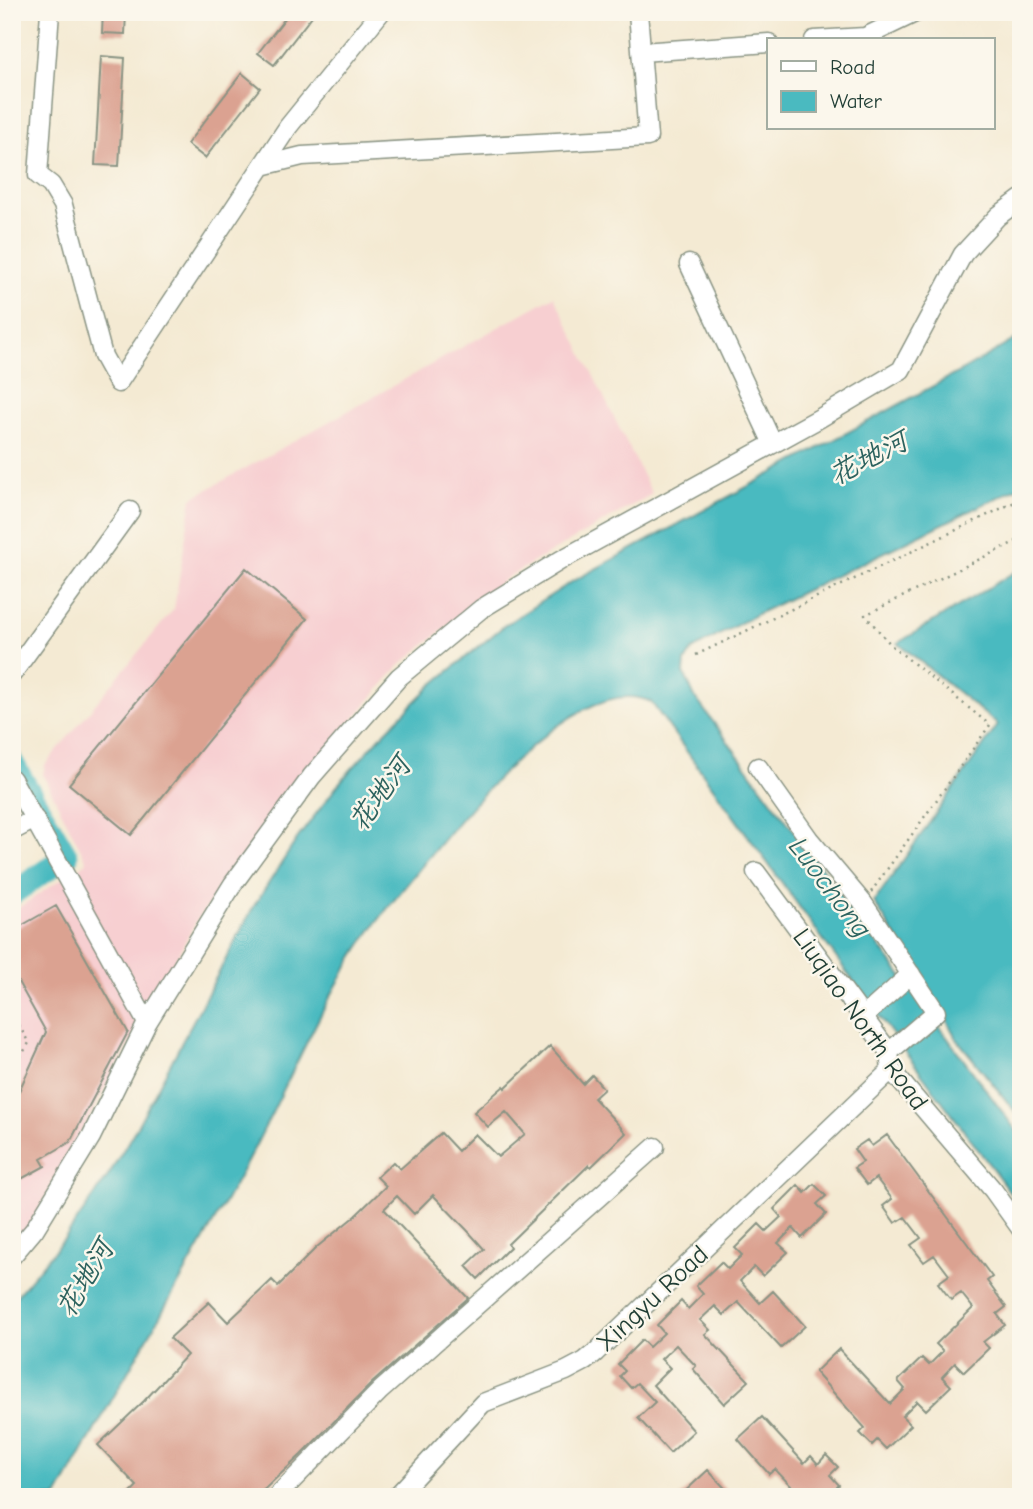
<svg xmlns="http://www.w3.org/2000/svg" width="1033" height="1509" viewBox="0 0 1033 1509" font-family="'Comic Neue','LXGW WenKai TC',sans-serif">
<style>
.built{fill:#f7cfd1}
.water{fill:#4abac0;stroke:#347c7a;stroke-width:2}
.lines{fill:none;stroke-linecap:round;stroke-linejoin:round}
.river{stroke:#4abac0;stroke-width:23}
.building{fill:#dba291}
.minor-casing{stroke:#8a9484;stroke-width:21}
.path{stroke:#8a9484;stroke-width:2.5;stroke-dasharray:2 5;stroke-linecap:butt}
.minor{stroke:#fff;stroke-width:18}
.labels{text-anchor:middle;stroke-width:5;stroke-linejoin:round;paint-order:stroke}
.street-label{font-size:26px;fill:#1f3d34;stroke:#fbf7ec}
.water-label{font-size:28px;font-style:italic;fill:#2c625e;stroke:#fbf7ec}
</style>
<rect width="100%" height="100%" fill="#fbf7ec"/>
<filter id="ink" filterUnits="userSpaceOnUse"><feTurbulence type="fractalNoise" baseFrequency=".0143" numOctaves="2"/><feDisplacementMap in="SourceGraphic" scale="14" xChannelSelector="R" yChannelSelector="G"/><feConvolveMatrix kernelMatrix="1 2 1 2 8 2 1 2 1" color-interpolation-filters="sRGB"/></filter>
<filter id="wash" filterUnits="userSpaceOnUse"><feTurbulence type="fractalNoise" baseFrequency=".00686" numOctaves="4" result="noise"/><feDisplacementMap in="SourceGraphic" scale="28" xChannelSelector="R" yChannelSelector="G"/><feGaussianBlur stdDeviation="1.57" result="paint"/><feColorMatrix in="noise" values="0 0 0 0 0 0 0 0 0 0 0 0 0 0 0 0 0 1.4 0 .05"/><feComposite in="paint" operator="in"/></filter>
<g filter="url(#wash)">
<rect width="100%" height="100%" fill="#f4ead3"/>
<path class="built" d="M 554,296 L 652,494 L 506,578 L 399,666 L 318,760 L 197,920 L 27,1231 L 12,1248 L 12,912 L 87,862 L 43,775 L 45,765 L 174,609 L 192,498 Z"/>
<path class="water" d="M 1021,336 L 1021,486 L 757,614 L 692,650 L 685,662 L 684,673 L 694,696 L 1021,1137 L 1021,1207 L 869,1003 L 651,702 C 580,669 465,813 425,862 C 400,893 373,924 352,959 C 308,1031 277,1110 235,1184 C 177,1289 115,1392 57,1497 L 12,1497 L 12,1301 L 65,1238 L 108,1176 L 138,1125 L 254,906 L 297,839 L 341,781 L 385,732 L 431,686 L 505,625 L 573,581 L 963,370 Z
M 1021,568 L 1021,1119 L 956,1038 L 942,1011 L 874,902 L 998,725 L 898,643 Z"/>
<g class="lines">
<path class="river" d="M 12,762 L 67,856 L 12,894"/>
</g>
<g id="blocks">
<path class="building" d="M 103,12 L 126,12 L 125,34 L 102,33 Z
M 290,12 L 315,12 L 274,65 L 258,53 Z
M 101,56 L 125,58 L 119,166 L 95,165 Z
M 242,73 L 260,88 L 205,158 L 187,144 Z
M 246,568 L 307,619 L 131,835 L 69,784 Z
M 56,906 L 128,1032 L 70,1142 L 41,1159 L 45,1166 L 12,1184 L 12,1095 L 19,1091 L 46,1032 L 12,971 L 12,931 Z
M 550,1046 L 583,1084 L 592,1075 L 604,1089 L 594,1098 L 626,1133 L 591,1167 L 589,1165 L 508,1244 L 510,1247 L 478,1279 L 466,1266 L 484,1249 L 467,1230 L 433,1195 L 414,1214 L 397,1196 L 384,1209 L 468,1298 L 372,1383 L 301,1455 L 256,1497 L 126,1497 L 137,1486 L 98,1445 L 144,1401 L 187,1355 L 170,1338 L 209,1302 L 228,1322 L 272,1280 L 278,1286 L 317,1247 L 355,1216 L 386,1186 L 377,1177 L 393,1162 L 400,1169 L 441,1133 L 458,1151 L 475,1134 L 498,1157 L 525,1134 L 506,1112 L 488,1127 L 474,1112 L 504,1086 L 505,1088 Z
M 887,1135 L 992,1277 L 987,1281 L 1006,1307 L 997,1314 L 1005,1325 L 983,1342 L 989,1348 L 964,1372 L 955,1363 L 942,1377 L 951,1386 L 926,1410 L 917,1401 L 902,1416 L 911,1425 L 886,1449 L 877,1440 L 872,1445 L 860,1433 L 865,1428 L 815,1372 L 839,1349 L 890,1404 L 905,1389 L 898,1381 L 922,1358 L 929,1365 L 943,1351 L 936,1344 L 973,1308 L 961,1293 L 951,1300 L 938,1283 L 949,1275 L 934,1255 L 924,1262 L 911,1245 L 921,1238 L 905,1217 L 895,1223 L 883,1206 L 892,1199 L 876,1178 L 867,1185 L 854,1168 L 863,1162 L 854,1149 L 867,1140 L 872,1146 Z
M 814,1184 L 826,1196 L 817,1204 L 826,1214 L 802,1238 L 793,1228 L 778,1243 L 788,1252 L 763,1276 L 754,1267 L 740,1281 L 760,1303 L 773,1291 L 805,1326 L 781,1348 L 738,1302 L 724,1315 L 715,1306 L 700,1320 L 710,1330 L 705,1334 L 749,1381 L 724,1404 L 693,1369 L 696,1366 L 676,1345 L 661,1359 L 670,1368 L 653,1385 L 694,1431 L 670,1453 L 638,1418 L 655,1402 L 637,1383 L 631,1388 L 620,1376 L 625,1371 L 618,1364 L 642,1340 L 649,1347 L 664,1333 L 657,1325 L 681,1301 L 688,1309 L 703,1294 L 696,1286 L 721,1262 L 728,1269 L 742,1255 L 735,1248 L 759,1224 L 766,1231 L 781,1217 L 774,1209 L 798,1185 L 805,1193 Z
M 762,1417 L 804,1463 L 811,1456 L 818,1464 L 826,1455 L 838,1467 L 830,1475 L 839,1485 L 827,1497 L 784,1497 L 793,1488 L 775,1469 L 769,1474 L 738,1439 Z
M 708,1470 L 733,1497 L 679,1497 Z"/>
</g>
</g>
<g filter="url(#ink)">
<use href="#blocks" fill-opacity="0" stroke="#8a9484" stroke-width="2"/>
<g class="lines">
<g class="minor-casing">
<path id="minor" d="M 50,12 L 38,175 L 51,185 L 63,205 L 103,356 L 118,383 L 288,127 L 381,12
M 814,40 L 865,37 L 917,12
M 641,52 L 769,43
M 262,166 L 302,156 L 648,137 L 638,12
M 689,264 L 773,444
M 12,674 L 130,511
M 758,767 L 809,839 L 863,903 L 936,1012 L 889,1052
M 12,779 L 147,1023
M 12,831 L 35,819
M 756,872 L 889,1052 L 891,1070 L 993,1190 L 1021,1229
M 863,1017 L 911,974
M 12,1256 L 34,1230 L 91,1137 L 147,1023 L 233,884 L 312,776 L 399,677 L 481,609 L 561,560 L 820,418 L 901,370 L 963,254 L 998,216 L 1021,199
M 276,1497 L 380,1391 L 655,1147
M 396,1497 L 483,1403 L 566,1371 L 585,1361 L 596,1352 L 891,1070"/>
</g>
<path class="path" d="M 696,655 L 1021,499
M 871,892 L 990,725 L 892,646 L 865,615 L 1021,539
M 12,1013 L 29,1043 L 12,1071"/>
<use href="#minor" class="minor"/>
</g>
</g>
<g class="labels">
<g class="street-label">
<text transform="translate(861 1019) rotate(55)" y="9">Liuqiao North Road</text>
<text transform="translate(652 1298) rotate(-43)" y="9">Xingyu Road</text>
</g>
<g class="water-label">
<text transform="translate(868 457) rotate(-27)" y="10">花地河</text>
<text transform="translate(379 793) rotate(-54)" y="10">花地河</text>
<text transform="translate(831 887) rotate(53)" y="10">Luochong</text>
<text transform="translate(84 1278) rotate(-59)" y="10">花地河</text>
</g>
</g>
<rect width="1033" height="1509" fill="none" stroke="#fbf7ec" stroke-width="42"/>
<rect x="767" y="38" width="228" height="91" fill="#fbf7ec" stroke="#a3ada2" stroke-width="2"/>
<rect x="781" y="61" width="35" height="10" fill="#ffffff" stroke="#a3ada2" stroke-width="2"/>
<text x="830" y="74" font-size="21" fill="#1f3d34">Road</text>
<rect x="781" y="91" width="35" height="21" fill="#4abac0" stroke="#a3ada2" stroke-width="2"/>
<text x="830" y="108" font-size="21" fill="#1f3d34">Water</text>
</svg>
